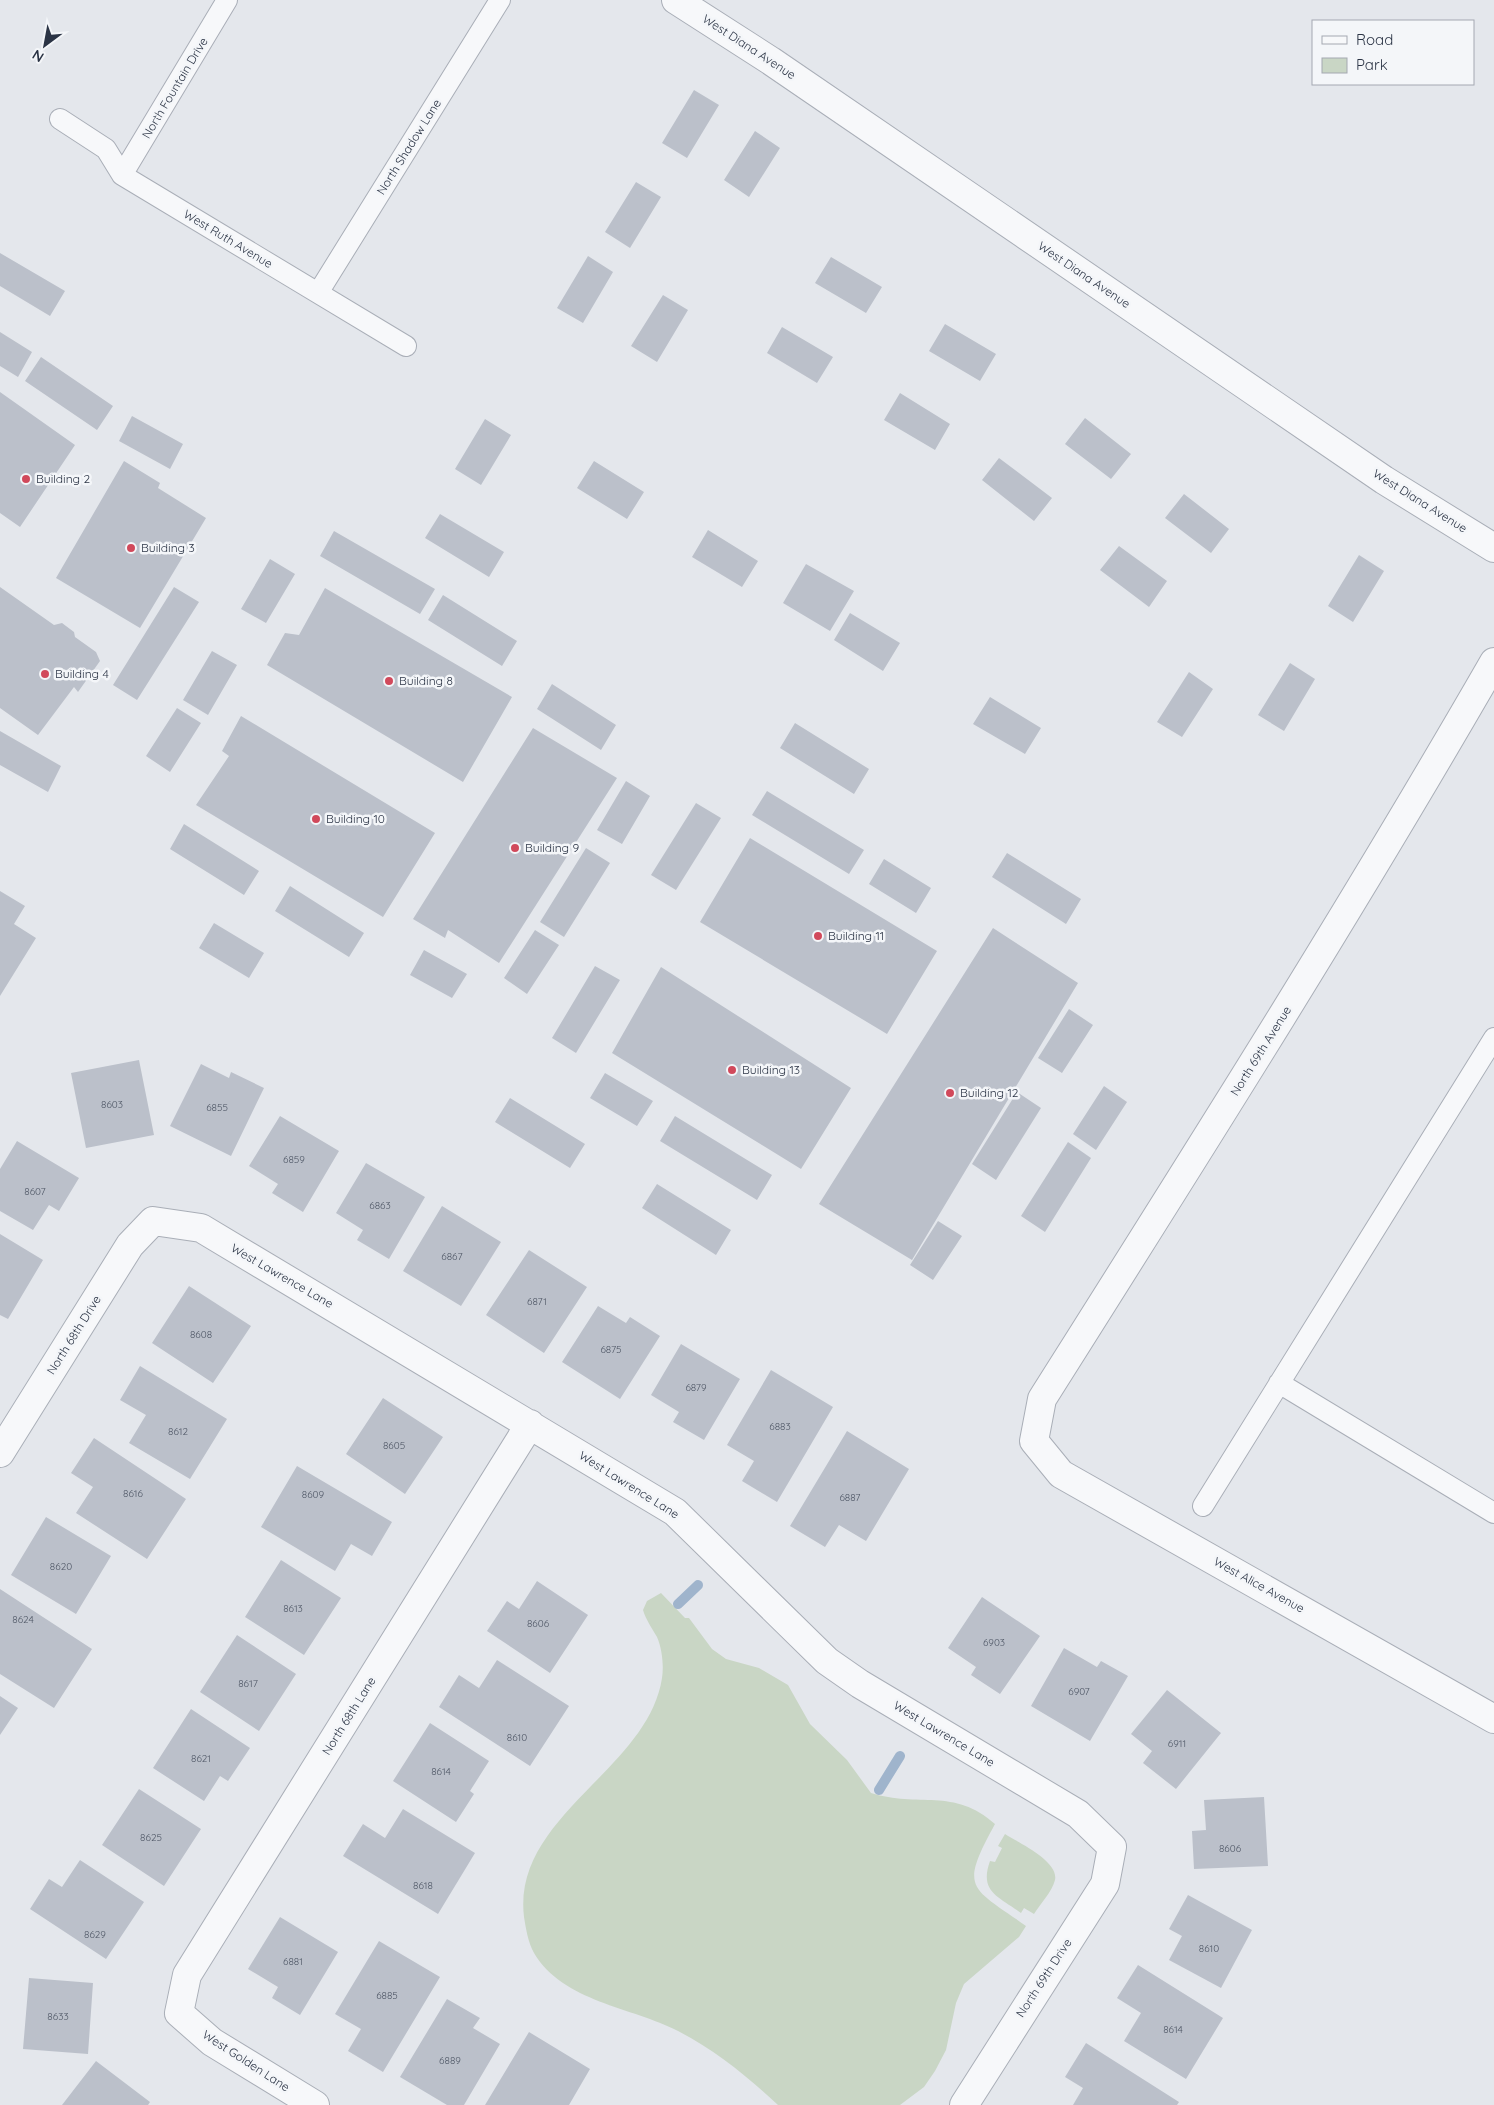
<svg xmlns="http://www.w3.org/2000/svg" width="1494" height="2105" viewBox="0 0 1494 2105" font-family="Quicksand,sans-serif">
<style>
.green{fill:#c9d6c5}
.lines{fill:none;stroke-linecap:round;stroke-linejoin:round}
.stream{stroke:#9fb4cc;stroke-width:10}
.building{fill:#bbc0ca}
.lane-casing{stroke:#a9aeb7;stroke-width:22}
.street-casing{stroke:#a9aeb7;stroke-width:30}
.lane{stroke:#f7f8fa;stroke-width:20}
.street{stroke:#f7f8fa;stroke-width:28}
.poi-dot{fill:#d1495b;stroke:#f4f6f9;stroke-width:2}
.labels{text-anchor:middle;stroke-width:5;stroke-linejoin:round;paint-order:stroke}
.number-label{font-size:10px;fill:#4f5766}
.street-label{font-size:12px;fill:#2b3445;stroke:#f4f6f9}
.poi-label{font-size:12px;fill:#2b3445;stroke:#f4f6f9;text-anchor:start}
</style>
<rect width="100%" height="100%" fill="#e4e7ec"/>
<path class="green" d="M 661,1593 L 685,1618 L 689,1618 L 712,1649 L 726,1659 L 759,1668 L 788,1685 L 810,1724 L 847,1760 L 871,1793 C 918,1808 954,1787 995,1824 C 959,1890 970,1886 1026,1926 L 1019,1937 L 964,1984 L 956,2003 L 946,2050 L 935,2071 L 924,2087 L 900,2105 L 778,2105 C 748,2077 715,2050 678,2031 C 632,2007 563,2002 534,1953 C 528,1942 526,1929 524,1917 C 512,1816 648,1770 662,1678 C 664,1666 662,1648 657,1637 C 652,1628 646,1620 643,1610 L 647,1601 Z
M 1005,1834 C 1019,1843 1059,1861 1055,1880 C 1052,1892 1040,1904 1034,1914 L 1024,1908 L 1021,1913 C 998,1896 979,1892 990,1861 L 995,1862 L 1002,1848 L 998,1846 Z"/>
<g class="lines">
<path class="stream" d="M 678,1604 L 698,1585
M 879,1790 L 900,1756"/>
</g>
<path class="building" d="M 694,90 L 719,105 L 687,158 L 662,143 Z
M 755,131 L 780,148 L 749,197 L 724,180 Z
M 636,182 L 661,197 L 630,248 L 605,232 Z
M 0,253 L 65,291 L 50,316 L 0,286 Z
M 588,256 L 613,272 L 583,323 L 557,308 Z
M 831,257 L 882,287 L 866,313 L 815,283 Z
M 663,295 L 688,310 L 657,362 L 631,346 Z
M 945,324 L 996,354 L 980,381 L 929,351 Z
M 782,327 L 833,357 L 817,383 L 767,353 Z
M 0,332 L 32,352 L 18,377 L 0,366 Z
M 41,357 L 113,406 L 97,430 L 25,381 Z
M 0,392 L 75,445 L 20,527 L 0,513 Z
M 900,393 L 950,424 L 935,450 L 884,420 Z
M 132,416 L 183,444 L 170,469 L 119,441 Z
M 1085,418 L 1131,454 L 1111,479 L 1065,444 Z
M 485,419 L 511,435 L 481,485 L 455,469 Z
M 999,458 L 1052,498 L 1034,521 L 982,480 Z
M 124,461 L 160,483 L 158,488 L 206,518 L 140,628 L 56,578 Z
M 594,461 L 644,492 L 627,519 L 577,488 Z
M 1184,494 L 1229,529 L 1211,553 L 1165,518 Z
M 440,514 L 504,552 L 489,577 L 425,538 Z
M 708,530 L 758,561 L 742,587 L 692,557 Z
M 334,531 L 435,589 L 420,614 L 320,556 Z
M 1119,546 L 1167,581 L 1149,607 L 1100,570 Z
M 1359,555 L 1384,571 L 1353,622 L 1328,606 Z
M 270,559 L 295,574 L 266,623 L 241,609 Z
M 806,564 L 854,591 L 830,631 L 783,603 Z
M 0,587 L 54,625 L 62,623 L 74,632 L 75,637 L 96,652 L 100,661 L 78,692 L 74,687 L 38,735 L 0,708 Z
M 174,587 L 199,602 L 137,700 L 113,685 Z
M 325,588 L 512,697 L 463,782 L 267,665 L 285,633 L 299,635 Z
M 443,595 L 517,641 L 502,666 L 428,620 Z
M 850,613 L 900,643 L 883,671 L 834,640 Z
M 212,651 L 237,665 L 208,715 L 183,700 Z
M 1290,663 L 1315,679 L 1284,731 L 1258,715 Z
M 1189,672 L 1213,689 L 1182,737 L 1157,722 Z
M 552,684 L 616,725 L 601,750 L 537,709 Z
M 990,697 L 1041,728 L 1025,754 L 973,724 Z
M 177,708 L 201,723 L 170,772 L 146,756 Z
M 241,716 L 435,833 L 383,917 L 196,805 L 229,756 L 222,751 Z
M 795,723 L 869,769 L 854,794 L 780,748 Z
M 533,728 L 617,778 L 499,963 L 448,930 L 445,938 L 413,919 Z
M 0,731 L 61,766 L 48,792 L 0,765 Z
M 626,781 L 650,796 L 622,844 L 597,830 Z
M 767,791 L 864,850 L 849,874 L 752,815 Z
M 696,803 L 721,818 L 676,890 L 651,875 Z
M 184,824 L 259,871 L 244,895 L 170,849 Z
M 750,838 L 937,951 L 887,1034 L 700,922 Z
M 586,848 L 610,863 L 564,937 L 540,922 Z
M 1007,853 L 1081,899 L 1066,924 L 992,877 Z
M 884,859 L 931,888 L 916,913 L 869,884 Z
M 290,886 L 364,933 L 349,957 L 275,911 Z
M 0,891 L 25,906 L 14,924 L 36,938 L 0,996 Z
M 214,923 L 264,953 L 249,978 L 199,948 Z
M 993,928 L 1078,983 L 912,1260 L 819,1204 Z
M 535,930 L 559,945 L 527,994 L 504,978 Z
M 424,950 L 467,974 L 452,998 L 410,975 Z
M 595,966 L 620,980 L 576,1053 L 552,1038 Z
M 661,967 L 851,1088 L 801,1169 L 612,1053 Z
M 1069,1009 L 1093,1025 L 1062,1073 L 1038,1058 Z
M 139,1060 L 154,1135 L 86,1148 L 71,1073 Z
M 201,1064 L 229,1078 L 231,1072 L 264,1088 L 231,1156 L 170,1126 Z
M 605,1073 L 653,1101 L 637,1126 L 590,1098 Z
M 1104,1086 L 1127,1102 L 1096,1150 L 1073,1134 Z
M 1017,1092 L 1041,1108 L 996,1180 L 972,1164 Z
M 510,1098 L 585,1144 L 570,1168 L 495,1122 Z
M 280,1116 L 339,1151 L 303,1212 L 272,1193 L 278,1184 L 249,1166 Z
M 675,1116 L 772,1175 L 757,1200 L 660,1141 Z
M 17,1141 L 79,1178 L 59,1211 L 49,1205 L 33,1230 L 0,1211 L 0,1169 Z
M 1068,1142 L 1091,1158 L 1045,1232 L 1021,1216 Z
M 366,1163 L 425,1197 L 389,1259 L 357,1240 L 363,1230 L 336,1213 Z
M 657,1184 L 731,1230 L 716,1255 L 642,1208 Z
M 442,1206 L 501,1242 L 461,1306 L 403,1271 Z
M 938,1221 L 962,1236 L 933,1280 L 910,1265 Z
M 0,1234 L 43,1260 L 8,1319 L 0,1315 Z
M 529,1250 L 587,1287 L 544,1353 L 486,1315 Z
M 189,1286 L 251,1326 L 213,1383 L 152,1343 Z
M 598,1306 L 626,1323 L 630,1317 L 660,1336 L 620,1399 L 562,1362 Z
M 681,1344 L 740,1379 L 704,1440 L 673,1422 L 679,1412 L 651,1395 Z
M 140,1366 L 227,1419 L 190,1479 L 129,1443 L 146,1415 L 120,1400 Z
M 771,1370 L 833,1407 L 777,1502 L 742,1481 L 754,1461 L 727,1445 Z
M 383,1398 L 443,1437 L 405,1494 L 346,1454 Z
M 847,1431 L 909,1469 L 866,1541 L 839,1525 L 825,1547 L 790,1526 Z
M 94,1438 L 186,1499 L 147,1559 L 76,1513 L 93,1487 L 71,1473 Z
M 297,1466 L 392,1522 L 372,1556 L 351,1544 L 335,1571 L 261,1527 Z
M 46,1517 L 111,1556 L 76,1614 L 11,1575 Z
M 281,1560 L 341,1598 L 304,1655 L 245,1617 Z
M 537,1581 L 588,1615 L 550,1673 L 487,1631 L 507,1601 L 519,1609 Z
M 0,1589 L 92,1649 L 54,1708 L 0,1674 Z
M 982,1597 L 1040,1636 L 1000,1694 L 971,1675 L 976,1667 L 948,1648 Z
M 237,1635 L 296,1674 L 259,1731 L 200,1692 Z
M 1064,1648 L 1097,1667 L 1101,1661 L 1128,1676 L 1090,1741 L 1031,1706 Z
M 497,1660 L 569,1706 L 530,1766 L 439,1707 L 459,1675 L 479,1688 Z
M 1167,1690 L 1221,1733 L 1176,1789 L 1143,1763 L 1152,1751 L 1131,1734 Z
M 0,1696 L 18,1708 L 0,1735 Z
M 191,1709 L 250,1748 L 228,1781 L 220,1776 L 204,1801 L 153,1768 Z
M 430,1723 L 489,1761 L 470,1791 L 474,1794 L 456,1822 L 393,1781 Z
M 139,1789 L 201,1829 L 164,1886 L 102,1845 Z
M 1264,1797 L 1268,1866 L 1194,1869 L 1192,1831 L 1206,1830 L 1204,1800 Z
M 403,1809 L 475,1853 L 438,1914 L 343,1856 L 363,1824 L 385,1838 Z
M 80,1860 L 144,1902 L 106,1959 L 30,1909 L 49,1879 L 62,1887 Z
M 1188,1895 L 1252,1930 L 1221,1988 L 1169,1960 L 1182,1936 L 1169,1929 Z
M 280,1917 L 338,1952 L 300,2015 L 272,1998 L 278,1987 L 248,1969 Z
M 379,1941 L 440,1977 L 383,2072 L 348,2051 L 361,2029 L 335,2014 Z
M 1138,1965 L 1223,2018 L 1186,2079 L 1124,2041 L 1141,2013 L 1117,1998 Z
M 29,1978 L 93,1983 L 88,2054 L 23,2049 Z
M 447,1999 L 480,2018 L 473,2028 L 500,2044 L 464,2105 L 447,2105 L 400,2077 Z
M 529,2032 L 590,2069 L 569,2105 L 485,2105 Z
M 1086,2043 L 1179,2102 L 1177,2105 L 1073,2105 L 1083,2088 L 1065,2077 Z
M 96,2061 L 150,2102 L 148,2105 L 62,2105 Z"/>
<g class="lines">
<g class="lane-casing">
<path id="lane" d="M 60,119 L 106,149 L 122,175 L 406,346
M 122,175 L 227,0
M 318,293 L 500,0
M 1279,1383 L 1494,1513
M 1203,1506 L 1494,1038"/>
</g>
<g class="street-casing">
<path id="street" d="M 676,0 L 771,61 L 1384,480 L 1494,548
M 1494,662 C 1350,912 1196,1155 1042,1399 L 1034,1441 L 1061,1474 L 1494,1719
M 0,1453 L 130,1245 L 153,1221 L 201,1228 L 675,1512 L 827,1661 L 860,1684 L 1078,1814 L 1112,1847 L 1105,1884 L 964,2105
M 315,2105 L 212,2042 L 179,2013 L 187,1975 L 530,1424"/>
</g>
<use href="#lane" class="lane"/>
<use href="#street" class="street"/>
</g>
<g class="poi-dot">
<circle cx="26" cy="479" r="5"/>
<circle cx="131" cy="548" r="5"/>
<circle cx="45" cy="674" r="5"/>
<circle cx="389" cy="681" r="5"/>
<circle cx="316" cy="819" r="5"/>
<circle cx="515" cy="848" r="5"/>
<circle cx="818" cy="936" r="5"/>
<circle cx="732" cy="1070" r="5"/>
<circle cx="950" cy="1093" r="5"/>
</g>
<g class="labels">
<g class="number-label">
<text x="112" y="1108">8603</text>
<text x="217" y="1111">6855</text>
<text x="294" y="1163">6859</text>
<text x="35" y="1195">8607</text>
<text x="380" y="1209">6863</text>
<text x="452" y="1260">6867</text>
<text x="537" y="1305">6871</text>
<text x="201" y="1338">8608</text>
<text x="611" y="1353">6875</text>
<text x="696" y="1391">6879</text>
<text x="780" y="1430">6883</text>
<text x="178" y="1435">8612</text>
<text x="394" y="1449">8605</text>
<text x="133" y="1497">8616</text>
<text x="313" y="1498">8609</text>
<text x="850" y="1501">6887</text>
<text x="61" y="1570">8620</text>
<text x="293" y="1612">8613</text>
<text x="23" y="1623">8624</text>
<text x="538" y="1627">8606</text>
<text x="994" y="1646">6903</text>
<text x="248" y="1687">8617</text>
<text x="1079" y="1695">6907</text>
<text x="517" y="1741">8610</text>
<text x="1177" y="1747">6911</text>
<text x="201" y="1762">8621</text>
<text x="441" y="1775">8614</text>
<text x="151" y="1841">8625</text>
<text x="1230" y="1852">8606</text>
<text x="423" y="1889">8618</text>
<text x="95" y="1938">8629</text>
<text x="1209" y="1952">8610</text>
<text x="293" y="1965">6881</text>
<text x="387" y="1999">6885</text>
<text x="58" y="2020">8633</text>
<text x="1173" y="2033">8614</text>
<text x="450" y="2064">6889</text>
</g>
<g class="street-label">
<text transform="translate(749 47) rotate(33)" y="4">West Diana Avenue</text>
<text transform="translate(175 88) rotate(-59)" y="4">North Fountain Drive</text>
<text transform="translate(409 147) rotate(-58)" y="4">North Shadow Lane</text>
<text transform="translate(228 239) rotate(31)" y="4">West Ruth Avenue</text>
<text transform="translate(1084 275) rotate(34)" y="4">West Diana Avenue</text>
<text transform="translate(1420 501) rotate(32)" y="4">West Diana Avenue</text>
<text transform="translate(1261 1051) rotate(-58)" y="4">North 69th Avenue</text>
<text transform="translate(282 1276) rotate(30)" y="4">West Lawrence Lane</text>
<text transform="translate(74 1335) rotate(-58)" y="4">North 68th Drive</text>
<text transform="translate(629 1485) rotate(32)" y="4">West Lawrence Lane</text>
<text transform="translate(1259 1585) rotate(29)" y="4">West Alice Avenue</text>
<text transform="translate(349 1716) rotate(-58)" y="4">North 68th Lane</text>
<text transform="translate(944 1734) rotate(31)" y="4">West Lawrence Lane</text>
<text transform="translate(1044 1978) rotate(-57)" y="4">North 69th Drive</text>
<text transform="translate(246 2061) rotate(33)" y="4">West Golden Lane</text>
</g>
<g class="poi-label">
<text x="36" y="483">Building 2</text>
<text x="141" y="552">Building 3</text>
<text x="55" y="678">Building 4</text>
<text x="399" y="685">Building 8</text>
<text x="326" y="823">Building 10</text>
<text x="525" y="852">Building 9</text>
<text x="828" y="940">Building 11</text>
<text x="742" y="1074">Building 13</text>
<text x="960" y="1097">Building 12</text>
</g>
</g>
<rect x="1312" y="20" width="162" height="65" fill="#f4f6f9" stroke="#a4a8b1"/>
<rect x="1322" y="36" width="25" height="8" fill="#f7f8fa" stroke="#a4a8b1"/>
<text x="1356" y="45" font-size="15" fill="#2b3445">Road</text>
<rect x="1322" y="58" width="25" height="15" fill="#c9d6c5" stroke="#a4a8b1"/>
<text x="1356" y="70" font-size="15" fill="#2b3445">Park</text>
<g transform="translate(45 45) rotate(212)" stroke="#f4f6f9" stroke-width="4" paint-order="stroke">
<path d="M0-4L9 19L0 12L-9 19Z" fill="#2b3445"/>
<text y="-8" font-size="14" font-weight="bold" text-anchor="middle" fill="#2b3445">N</text>
</g>
</svg>
